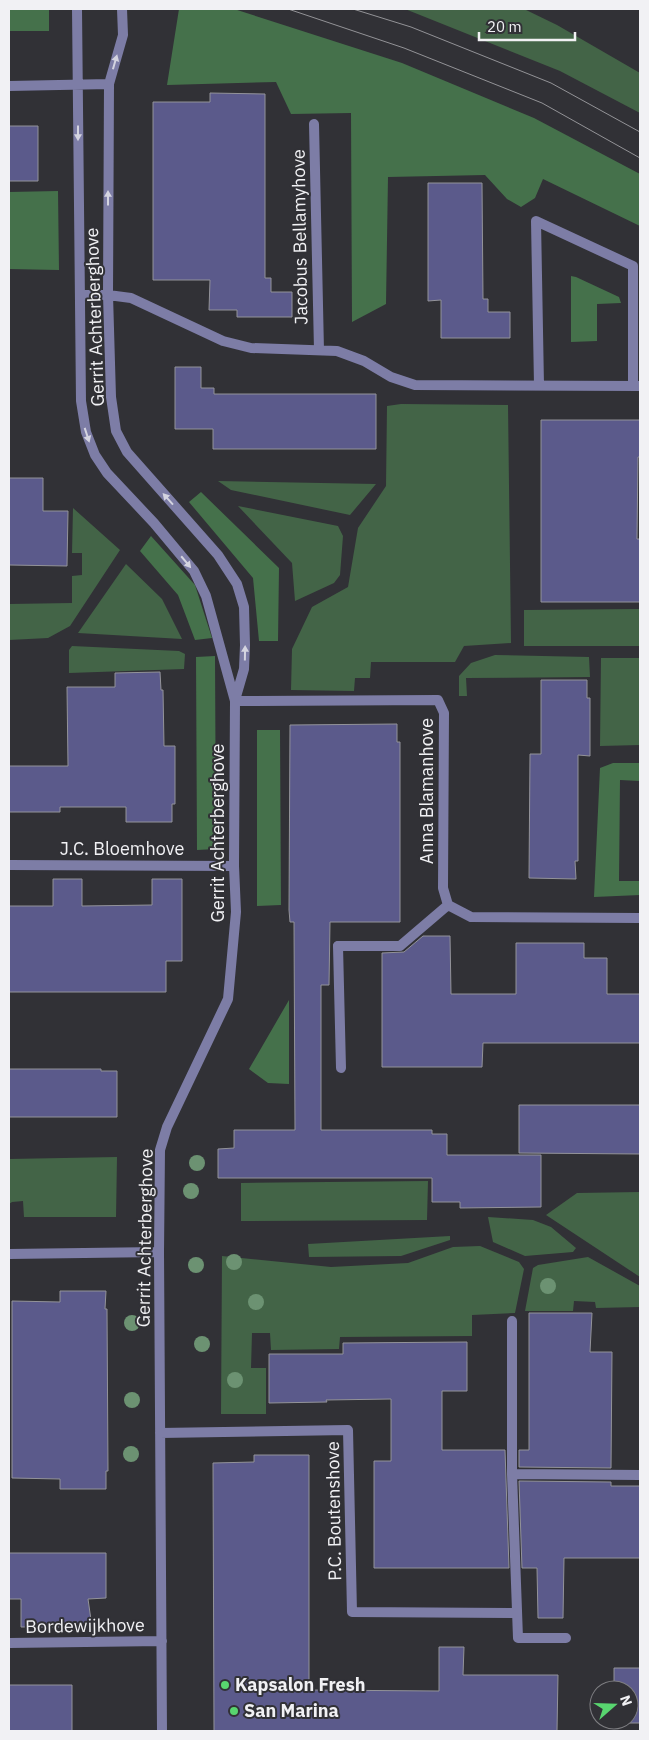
<svg xmlns="http://www.w3.org/2000/svg" width="649" height="1740" viewBox="0 0 649 1740" font-family="'IBM Plex Sans',sans-serif">
<style>
.green{fill:#436447}
.forest{fill:#45714b}
.building{fill:#5b5a8b;stroke:#939399}
.lines{fill:none;stroke-linecap:round;stroke-linejoin:round}
.lane{stroke:#7d7da6;stroke-width:10}
.street{stroke:#7d7da6;stroke-width:10}
.tram{stroke:#939397;stroke-width:1}
.tree{fill:#6c9272}
.oneway{fill:#d4d4e0}
.poi-dot{fill:#58d56f;stroke:#313136;stroke-width:2}
.labels{text-anchor:middle;stroke-width:4;stroke-linejoin:round;paint-order:stroke}
.street-label{font-size:18px;fill:#f1f1f4;stroke:#313136}
.poi-label{font-size:18px;font-weight:bold;fill:#f1f1f4;stroke:#313136;text-anchor:start}
</style>
<rect width="100%" height="100%" fill="#313136"/>
<path class="green" d="M 405,9 L 524,9 L 557,25 L 640,73 L 640,113 L 560,71 Z
M 401,404 L 508,405 L 511,643 L 464,646 L 455,662 L 371,662 L 370,678 L 355,678 L 354,691 L 291,690 L 292,649 L 312,607 L 348,587 L 358,528 L 386,486 L 387,406 Z
M 218,481 L 376,484 L 350,515 L 231,490 Z
M 238,506 L 338,526 L 343,536 L 340,575 L 334,583 L 295,601 L 292,563 Z
M 73,508 L 120,550 L 70,626 L 48,638 L 9,640 L 9,604 L 72,603 L 72,576 L 82,575 L 82,553 L 72,553 Z
M 126,564 L 162,599 L 182,639 L 78,633 Z
M 640,609 L 640,646 L 524,646 L 524,610 Z
M 72,646 L 179,651 L 185,654 L 184,669 L 69,673 L 69,650 Z
M 495,655 L 589,657 L 590,677 L 466,678 L 467,696 L 459,696 L 459,676 L 471,663 Z
M 601,658 L 640,658 L 640,745 L 600,746 Z
M 117,1157 L 116,1217 L 24,1217 L 23,1201 L 12,1202 L 9,1204 L 9,1159 Z
M 428,1181 L 427,1220 L 241,1221 L 241,1183 Z
M 640,1192 L 640,1277 L 546,1215 L 577,1193 Z
M 488,1217 L 533,1220 L 551,1227 L 576,1248 L 573,1252 L 525,1256 L 493,1242 Z
M 450,1236 L 450,1240 L 401,1256 L 309,1257 L 308,1244 Z
M 480,1246 L 519,1262 L 524,1269 L 515,1313 L 472,1315 L 472,1336 L 340,1337 L 339,1349 L 271,1350 L 270,1333 L 252,1333 L 251,1368 L 266,1368 L 266,1414 L 221,1414 L 222,1256 L 331,1267 L 408,1263 L 453,1247 Z
M 588,1257 L 640,1286 L 640,1307 L 596,1308 L 595,1302 L 574,1301 L 573,1311 L 525,1311 L 533,1268 L 538,1265 Z"/>
<path class="forest" d="M 9,9 L 49,9 L 49,31 L 9,31 Z
M 179,9 L 234,9 L 402,63 L 534,118 L 640,174 L 640,226 L 543,179 L 535,198 L 521,207 L 507,199 L 485,175 L 388,177 L 386,304 L 352,322 L 351,113 L 291,114 L 276,82 L 167,85 Z
M 58,191 L 59,270 L 9,269 L 9,192 Z
M 571,276 L 576,277 L 619,297 L 621,303 L 597,304 L 597,341 L 571,342 Z
M 201,492 L 279,568 L 278,641 L 259,641 L 253,578 L 189,502 Z
M 151,536 L 195,585 L 212,638 L 195,640 L 178,595 L 140,551 Z
M 215,656 L 216,849 L 197,850 L 196,657 Z
M 257,730 L 280,730 L 281,905 L 257,906 Z
M 613,763 L 639,763 L 640,764 L 640,781 L 620,780 L 619,881 L 640,881 L 640,895 L 594,897 L 600,768 Z
M 289,1000 L 289,1084 L 268,1083 L 249,1069 Z"/>
<path class="building" d="M 210,93 L 265,94 L 265,278 L 271,278 L 271,292 L 292,292 L 292,317 L 237,317 L 237,310 L 209,310 L 210,280 L 153,280 L 153,102 L 210,102 Z
M 9,126 L 38,126 L 38,181 L 9,181 Z
M 428,183 L 482,183 L 483,299 L 488,299 L 488,312 L 510,312 L 510,338 L 441,338 L 441,300 L 428,301 Z
M 175,367 L 201,367 L 201,388 L 214,388 L 214,394 L 376,394 L 376,449 L 213,449 L 213,429 L 175,429 Z
M 541,420 L 640,420 L 640,457 L 638,457 L 637,539 L 640,539 L 640,602 L 541,602 Z
M 9,478 L 43,478 L 43,511 L 68,511 L 67,566 L 9,565 Z
M 160,672 L 161,690 L 163,690 L 164,746 L 175,746 L 175,804 L 172,804 L 172,822 L 126,822 L 126,807 L 60,807 L 60,812 L 9,812 L 9,766 L 68,766 L 67,687 L 115,687 L 115,673 Z
M 541,680 L 587,680 L 587,698 L 590,698 L 590,756 L 578,755 L 578,861 L 575,861 L 576,879 L 529,878 L 530,754 L 541,754 Z
M 397,724 L 397,742 L 400,742 L 400,922 L 330,922 L 329,985 L 321,985 L 321,1130 L 432,1130 L 432,1134 L 447,1134 L 447,1155 L 541,1155 L 541,1207 L 460,1208 L 460,1202 L 432,1202 L 432,1178 L 218,1178 L 218,1149 L 234,1148 L 234,1130 L 295,1130 L 294,922 L 290,922 L 289,910 L 290,725 Z
M 53,879 L 82,879 L 82,906 L 152,905 L 152,879 L 182,879 L 182,961 L 166,961 L 166,992 L 9,992 L 9,906 L 53,906 Z
M 423,936 L 450,936 L 451,994 L 516,994 L 516,943 L 584,943 L 584,958 L 607,958 L 607,994 L 640,994 L 640,1043 L 483,1043 L 482,1067 L 382,1067 L 382,953 L 404,952 Z
M 9,1069 L 101,1069 L 101,1071 L 117,1071 L 117,1117 L 9,1117 Z
M 519,1105 L 640,1105 L 640,1154 L 519,1153 Z
M 60,1291 L 106,1291 L 105,1309 L 107,1309 L 108,1471 L 106,1471 L 106,1489 L 60,1489 L 60,1479 L 12,1478 L 12,1301 L 60,1302 Z
M 529,1313 L 592,1313 L 590,1352 L 612,1352 L 611,1468 L 519,1467 L 519,1450 L 529,1450 Z
M 467,1342 L 467,1391 L 442,1391 L 442,1450 L 505,1450 L 509,1568 L 374,1568 L 374,1461 L 391,1461 L 391,1399 L 326,1400 L 327,1402 L 269,1403 L 269,1354 L 343,1354 L 343,1343 Z
M 254,1455 L 309,1455 L 309,1690 L 439,1691 L 439,1647 L 464,1647 L 463,1675 L 558,1675 L 557,1731 L 214,1731 L 213,1463 L 254,1462 Z
M 519,1481 L 611,1482 L 611,1486 L 640,1486 L 640,1558 L 564,1558 L 563,1618 L 538,1618 L 537,1568 L 522,1568 Z
M 9,1553 L 106,1553 L 106,1598 L 88,1599 L 92,1627 L 21,1627 L 21,1599 L 9,1599 Z
M 614,1668 L 640,1668 L 640,1723 L 613,1723 L 613,1720 L 629,1720 L 629,1690 L 614,1690 Z
M 9,1685 L 72,1685 L 72,1731 L 9,1731 Z"/>
<g class="lines">
<path class="lane" d="M 338,946 L 341,1068"/>
<path class="street" d="M 77,9 L 81,401 L 86,432 L 95,455 L 107,473 L 154,523 L 194,571 L 206,596 L 235,701 L 234,866 L 236,912 L 228,999 L 167,1127 L 160,1150 L 159,1252 L 162,1731
M 122,9 L 123,35 L 109,84 L 108,295 L 111,397 L 116,431 L 127,452 L 218,555 L 237,584 L 244,607 L 245,645 L 244,669 L 235,700
M 9,86 L 109,84
M 314,124 L 319,350
M 80,295 L 108,295 L 131,298 L 223,341 L 251,348 L 337,351 L 364,361 L 391,377 L 415,385 L 640,386
M 539,385 L 536,221 L 633,266 L 633,386
M 235,701 L 438,700 L 444,713 L 443,888 L 448,905 L 471,917 L 640,918
M 9,865 L 234,866
M 338,946 L 400,946 L 448,905
M 9,1254 L 159,1252
M 512,1321 L 512,1474 L 518,1638 L 566,1638
M 160,1433 L 348,1430 L 352,1612 L 517,1613
M 512,1474 L 640,1475
M 9,1643 L 162,1641"/>
<path class="tram" d="M 288,9 L 404,48 L 542,103 L 640,158
M 353,9 L 411,27 L 551,83 L 640,132"/>
</g>
<g class="tree">
<circle cx="197" cy="1163" r="8"/>
<circle cx="191" cy="1191" r="8"/>
<circle cx="234" cy="1262" r="8"/>
<circle cx="196" cy="1265" r="8"/>
<circle cx="548" cy="1286" r="8"/>
<circle cx="256" cy="1302" r="8"/>
<circle cx="132" cy="1323" r="8"/>
<circle cx="202" cy="1344" r="8"/>
<circle cx="235" cy="1380" r="8"/>
<circle cx="132" cy="1400" r="8"/>
<circle cx="131" cy="1454" r="8"/>
</g>
<defs><path id="oneway-solid" d="M-6-.8H1V-3.2L6.5 0L1 3.2V.8H-6Z" transform="scale(1.25)"/></defs>
<g class="oneway">
<use href="#oneway-solid" transform="translate(115 62) rotate(-74)"/>
<use href="#oneway-solid" transform="translate(78 133) rotate(90)"/>
<use href="#oneway-solid" transform="translate(108 198) rotate(-90)"/>
<use href="#oneway-solid" transform="translate(87 435) rotate(72)"/>
<use href="#oneway-solid" transform="translate(168 499) rotate(-132)"/>
<use href="#oneway-solid" transform="translate(186 562) rotate(50)"/>
<use href="#oneway-solid" transform="translate(245 653) rotate(-89)"/>
</g>
<g class="poi-dot">
<circle cx="225" cy="1685" r="5"/>
<circle cx="234" cy="1711" r="5"/>
</g>
<g class="labels">
<g class="street-label">
<text transform="translate(300 237) rotate(-91)" y="6">Jacobus Bellamyhove</text>
<text transform="translate(95 317) rotate(-92)" y="6">Gerrit Achterberghove</text>
<text transform="translate(427 791) rotate(-90)" y="6">Anna Blamanhove</text>
<text transform="translate(218 833) rotate(-90)" y="6">Gerrit Achterberghove</text>
<text x="122" y="855">J.C. Bloemhove</text>
<text transform="translate(145 1238) rotate(-89)" y="6">Gerrit Achterberghove</text>
<text transform="translate(334 1511) rotate(-91)" y="6">P.C. Boutenshove</text>
<text transform="translate(85 1626) rotate(-1)" y="6">Bordewijkhove</text>
</g>
<g class="poi-label">
<text x="235" y="1691">Kapsalon Fresh</text>
<text x="244" y="1717">San Marina</text>
</g>
</g>
<rect width="649" height="1740" fill="none" stroke="#f1f1f4" stroke-width="20"/>
<g transform="translate(614 1705) rotate(70)"><circle r="24" fill="#313136" stroke="#7e7e82"/>
<path d="M0-4L9 19L0 12L-9 19Z" fill="#58d56f"/>
<text y="-8" font-size="14" font-weight="bold" text-anchor="middle" fill="#f1f1f4">N</text>
</g>
<path d="M479 32v8h96v-8" fill="none" stroke="#f1f1f4" stroke-width="2.5"/>
<text x="487" y="32" font-size="15" fill="#f1f1f4" stroke="#313136" stroke-width="4" paint-order="stroke">20 m</text>
</svg>
